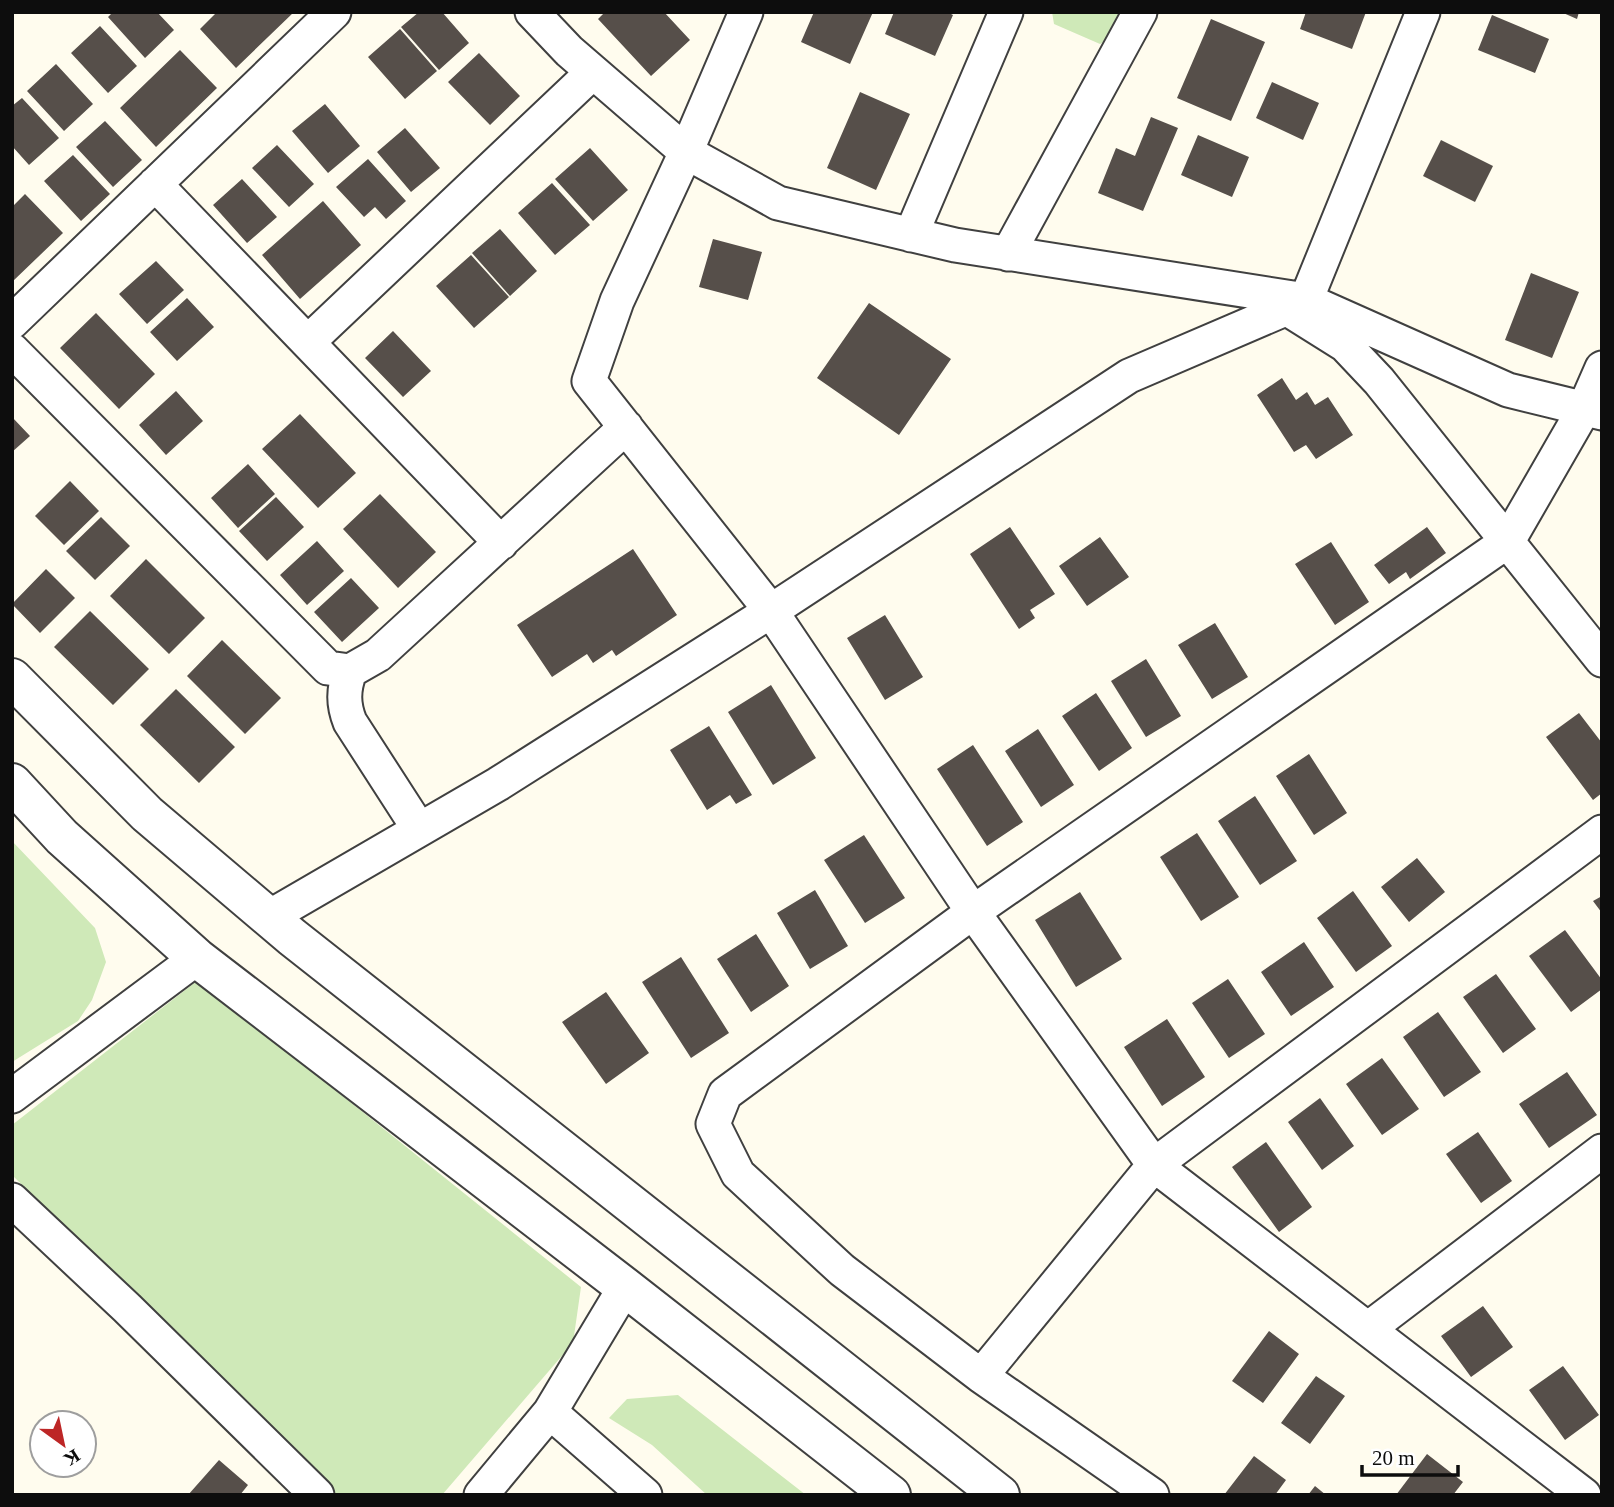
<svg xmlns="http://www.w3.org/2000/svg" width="1614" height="1507" viewBox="0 0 1614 1507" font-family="'Times New Roman',serif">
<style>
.green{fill:#cfe9b8}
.building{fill:#564f4a}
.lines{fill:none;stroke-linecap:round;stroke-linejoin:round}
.minor-casing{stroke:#404040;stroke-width:37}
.tertiary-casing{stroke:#404040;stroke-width:42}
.minor{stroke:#fff;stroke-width:33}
.tertiary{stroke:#fff;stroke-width:38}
</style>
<rect width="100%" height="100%" fill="#fffcee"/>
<path class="green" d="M 1052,12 L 1125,12 L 1112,37 L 1100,44 L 1054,24 Z
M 12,841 L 95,928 L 106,962 L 92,1000 L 78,1021 L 12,1062 Z
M 198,980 L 581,1287 L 573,1343 L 442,1495 L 337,1495 L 12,1175 L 12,1125 Z
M 678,1395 L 806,1495 L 707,1495 L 652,1445 L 609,1418 L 627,1399 Z"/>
<path class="building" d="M 113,12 L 157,12 L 174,30 L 145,58 L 108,17 Z
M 217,12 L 294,12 L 236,68 L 200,29 Z
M 419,12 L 442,12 L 469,43 L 439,70 L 401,27 Z
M 605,12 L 664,12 L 690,40 L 651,76 L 598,19 Z
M 814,12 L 873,12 L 850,64 L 801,42 Z
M 894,12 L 947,12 L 953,15 L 935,56 L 885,34 Z
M 1306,12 L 1366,12 L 1352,49 L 1300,29 Z
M 1561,12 L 1579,12 L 1577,19 Z
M 1492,15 L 1549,39 L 1535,73 L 1478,50 Z
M 1211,19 L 1265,42 L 1231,121 L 1177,98 Z
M 100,26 L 137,66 L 108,93 L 71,53 Z
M 400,29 L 437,71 L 405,99 L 368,57 Z
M 180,50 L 217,88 L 156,147 L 120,108 Z
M 479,53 L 520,96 L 490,125 L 448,82 Z
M 56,64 L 93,104 L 64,131 L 27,91 Z
M 1272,82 L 1319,103 L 1303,140 L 1256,118 Z
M 860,92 L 910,114 L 876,190 L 827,168 Z
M 22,98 L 59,138 L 29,165 L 12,146 L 12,106 Z
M 325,104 L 360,146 L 328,173 L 292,131 Z
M 1151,117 L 1178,128 L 1143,211 L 1098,193 L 1116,148 L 1135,156 Z
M 105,121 L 142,160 L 113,187 L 76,147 Z
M 405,128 L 440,168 L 411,192 L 377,152 Z
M 1198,135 L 1249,157 L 1232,197 L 1181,175 Z
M 1441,140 L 1493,166 L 1475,202 L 1423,176 Z
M 277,145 L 314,184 L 289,207 L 252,168 Z
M 590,148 L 628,190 L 593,221 L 555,179 Z
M 73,155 L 110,194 L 81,221 L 44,181 Z
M 368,159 L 406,201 L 386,219 L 375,207 L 364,217 L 336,187 Z
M 242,179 L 277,217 L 247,243 L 213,205 Z
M 552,183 L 590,225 L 555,255 L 518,213 Z
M 25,194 L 63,233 L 12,282 L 12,207 Z
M 323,201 L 361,245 L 300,299 L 262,255 Z
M 500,229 L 537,271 L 510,296 L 472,253 Z
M 713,239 L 762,252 L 748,300 L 699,287 Z
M 471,255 L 509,297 L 474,328 L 436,286 Z
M 156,261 L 184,290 L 147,324 L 119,294 Z
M 1531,273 L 1579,292 L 1552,358 L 1505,340 Z
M 187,298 L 214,327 L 177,361 L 150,332 Z
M 869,303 L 951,359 L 899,435 L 817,378 Z
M 96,313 L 155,374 L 119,409 L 60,348 Z
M 393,331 L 431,371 L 403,397 L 365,358 Z
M 1282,378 L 1296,400 L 1307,392 L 1315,405 L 1328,397 L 1353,435 L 1316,459 L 1306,445 L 1294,452 L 1257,395 Z
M 176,391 L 203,421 L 166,455 L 139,425 Z
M 300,414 L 356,473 L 318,508 L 262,449 Z
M 12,417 L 30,436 L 12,452 Z
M 248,464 L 275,494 L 238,528 L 211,498 Z
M 70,481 L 99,511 L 64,545 L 35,516 Z
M 380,494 L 436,552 L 398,588 L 343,529 Z
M 276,497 L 304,527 L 267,561 L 239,531 Z
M 101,517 L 130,546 L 95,580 L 66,551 Z
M 1010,527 L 1055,594 L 1030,610 L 1035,618 L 1019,629 L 970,554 Z
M 1427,527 L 1446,553 L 1410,579 L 1406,572 L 1389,584 L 1374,565 Z
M 1100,537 L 1129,577 L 1087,606 L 1059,566 Z
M 317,541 L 344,571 L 307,605 L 280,575 Z
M 1331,542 L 1369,602 L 1335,625 L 1295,564 Z
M 633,549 L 677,615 L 616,656 L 612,650 L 593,663 L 587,654 L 552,677 L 517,625 Z
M 146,559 L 205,618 L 169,654 L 110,596 Z
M 46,569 L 75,598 L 40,633 L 12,604 Z
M 351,578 L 379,608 L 342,642 L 314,612 Z
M 90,611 L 149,669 L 113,705 L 54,647 Z
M 885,615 L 923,677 L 885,700 L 847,638 Z
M 1215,623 L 1248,677 L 1212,699 L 1178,645 Z
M 222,640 L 281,698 L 245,734 L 187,676 Z
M 1146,659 L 1181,716 L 1146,737 L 1111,681 Z
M 771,685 L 816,758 L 773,785 L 728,712 Z
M 176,689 L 235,747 L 199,783 L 140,725 Z
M 1096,693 L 1132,748 L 1099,771 L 1062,716 Z
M 1579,713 L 1602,743 L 1602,793 L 1593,800 L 1546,737 Z
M 709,726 L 752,795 L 736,804 L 730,795 L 707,810 L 670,750 Z
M 1038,729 L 1074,785 L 1041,807 L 1005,751 Z
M 973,745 L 1023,822 L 987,846 L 937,769 Z
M 1309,754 L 1347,813 L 1314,835 L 1276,776 Z
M 1255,796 L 1297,861 L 1260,885 L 1218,821 Z
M 1197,833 L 1239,897 L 1201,921 L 1160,857 Z
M 864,835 L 905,898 L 865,923 L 824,860 Z
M 1417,858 L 1445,892 L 1409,922 L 1381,887 Z
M 815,890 L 848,946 L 810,969 L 777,913 Z
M 1353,891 L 1392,946 L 1356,972 L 1317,918 Z
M 1080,892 L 1122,959 L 1076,987 L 1035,920 Z
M 1602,896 L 1602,913 L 1593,901 Z
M 1565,930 L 1602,980 L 1602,989 L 1571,1012 L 1529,956 Z
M 756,934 L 789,986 L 751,1012 L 717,959 Z
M 1304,942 L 1334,987 L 1291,1016 L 1261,972 Z
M 681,957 L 729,1033 L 691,1058 L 642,982 Z
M 1496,974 L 1536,1029 L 1503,1053 L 1463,997 Z
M 1228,979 L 1265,1034 L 1229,1058 L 1192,1003 Z
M 606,992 L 649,1053 L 606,1084 L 562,1022 Z
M 1438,1012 L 1481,1072 L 1444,1097 L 1403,1037 Z
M 1167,1019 L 1205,1077 L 1162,1106 L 1124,1047 Z
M 1382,1058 L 1419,1109 L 1382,1135 L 1346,1084 Z
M 1567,1072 L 1597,1115 L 1549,1148 L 1519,1104 Z
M 1320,1098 L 1354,1146 L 1322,1170 L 1288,1122 Z
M 1478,1132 L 1512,1181 L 1481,1203 L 1446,1154 Z
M 1266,1142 L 1312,1207 L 1279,1232 L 1232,1167 Z
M 1483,1306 L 1513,1347 L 1471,1377 L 1441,1336 Z
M 1269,1331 L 1299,1354 L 1263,1403 L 1232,1381 Z
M 1563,1366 L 1599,1415 L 1565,1440 L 1529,1390 Z
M 1316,1376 L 1345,1396 L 1310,1444 L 1281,1423 Z
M 1427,1454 L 1463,1482 L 1453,1495 L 1396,1495 Z
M 1254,1456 L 1286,1480 L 1275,1495 L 1224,1495 Z
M 219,1460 L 248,1485 L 240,1495 L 188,1495 Z
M 1315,1486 L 1326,1495 L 1308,1495 Z"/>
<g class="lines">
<g class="minor-casing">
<path id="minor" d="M 532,12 L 569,51 L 686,152 L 778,203 L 955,245 L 1306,300 L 1508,390 L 1602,413
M 746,12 L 686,152 L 617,301 L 589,381 L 771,611 L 973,912 L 1154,1165 L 1584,1495
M 155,184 L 501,543
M 911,235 L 1006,12
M 1008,254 L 1140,12
M 1294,313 L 1345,345 L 1379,381 L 1602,660
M 12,322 L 334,12
M 308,342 L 593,72
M 12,350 L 328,668 L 350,671 L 378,655 L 626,427
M 350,671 C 343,690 343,704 350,722 L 419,829
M 269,917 L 498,784 L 771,611 L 1129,376 L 1306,300 L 1423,12
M 12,1096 L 197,958
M 12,1200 L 127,1308 L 317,1495
M 1368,1329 L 1602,1151
M 981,1376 L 1154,1165 L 1602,832
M 550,1412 L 645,1495
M 481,1495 L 550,1412 L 625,1287
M 1152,1495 L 981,1376 L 842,1270 L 738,1174 L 713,1124 L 725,1094 L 973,912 L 1508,541 L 1584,409 L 1602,368"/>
</g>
<g class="tertiary-casing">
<path id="tertiary" d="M 12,678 L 147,814 L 292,937 L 1000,1495
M 12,783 L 62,837 L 197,958 L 625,1287 L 891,1495"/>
</g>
<use href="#minor" class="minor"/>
<use href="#tertiary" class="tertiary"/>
</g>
<rect width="1614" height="1507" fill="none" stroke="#0d0d0d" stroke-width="28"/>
<g transform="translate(63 1444) rotate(147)"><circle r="33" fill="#ffffff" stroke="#9e9e9e" stroke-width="2"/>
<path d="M0-5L12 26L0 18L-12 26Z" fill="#bd2626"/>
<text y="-10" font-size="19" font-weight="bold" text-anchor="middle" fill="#0d0d0d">K</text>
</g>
<path d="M1362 1465v10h96v-10" fill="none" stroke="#0d0d0d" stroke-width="3.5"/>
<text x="1372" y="1465" font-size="21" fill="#0d0d0d" stroke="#ffffff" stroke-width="5" paint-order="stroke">20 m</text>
</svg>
